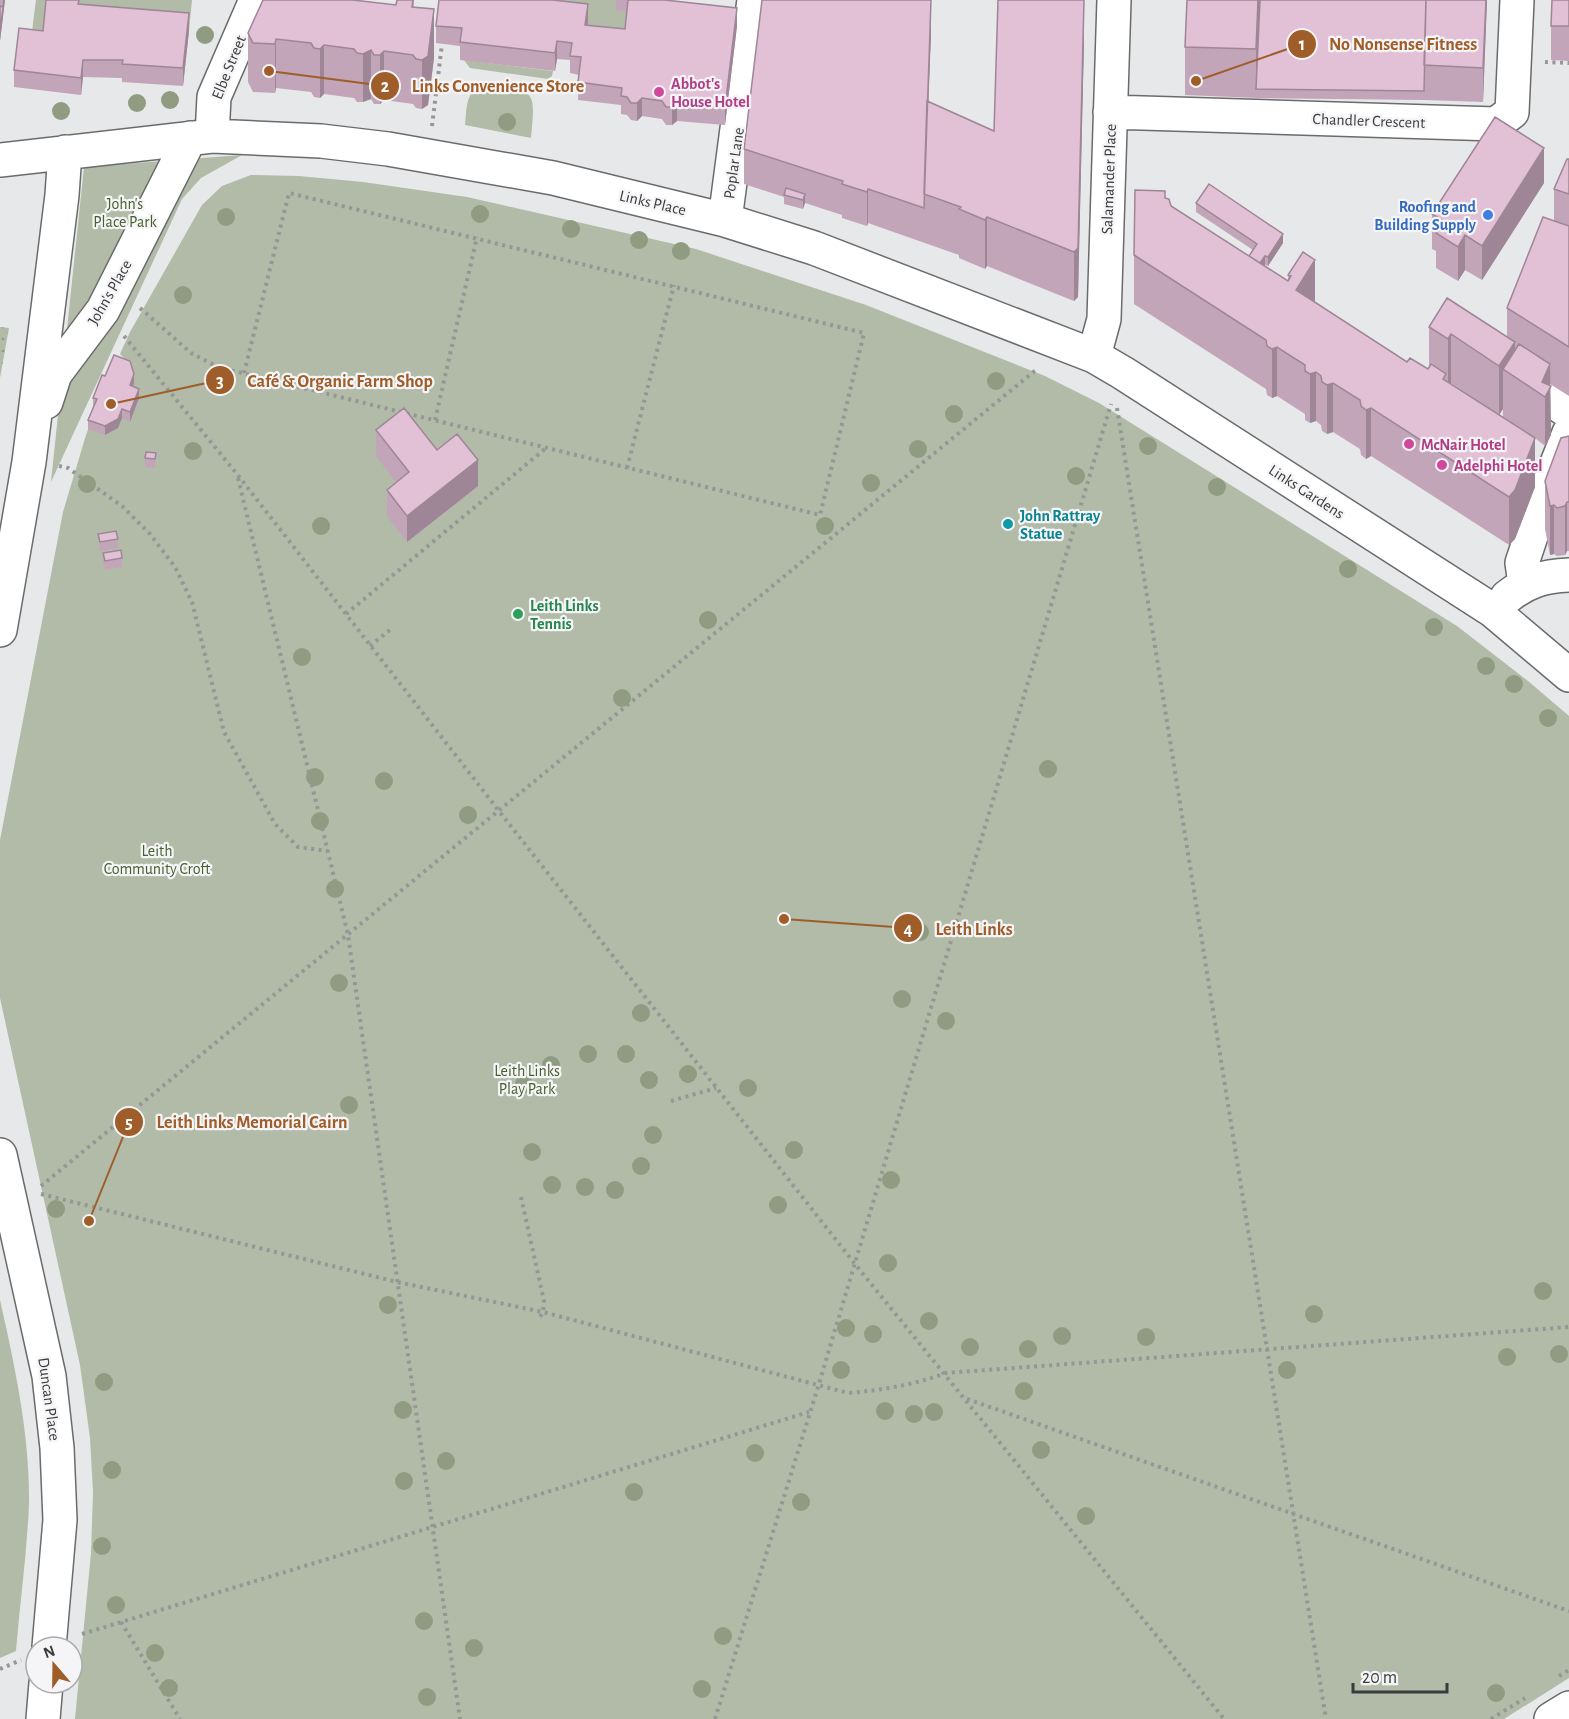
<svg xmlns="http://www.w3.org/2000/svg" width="1569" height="1719" viewBox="0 0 1569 1719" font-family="'Alegreya Sans',sans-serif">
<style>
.grass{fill:url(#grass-dots)}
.green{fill:#b1bba7}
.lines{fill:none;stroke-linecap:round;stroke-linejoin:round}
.minor-casing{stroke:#6a6b6c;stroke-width:36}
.path{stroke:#969697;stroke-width:4;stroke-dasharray:3 4.5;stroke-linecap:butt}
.minor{stroke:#fff;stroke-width:33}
.tree{fill:#8f9c82}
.wall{fill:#c2a5b8;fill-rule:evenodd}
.shaded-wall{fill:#9e8696}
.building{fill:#e2c0d6;stroke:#9e8696;stroke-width:1.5}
.hotel-dot{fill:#d1479c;stroke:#f5f5f7;stroke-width:2}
.shop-dot{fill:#3f7fe0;stroke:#f5f5f7;stroke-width:2}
.culture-dot{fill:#0f9aa8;stroke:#f5f5f7;stroke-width:2}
.leisure-dot{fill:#2e9e5b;stroke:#f5f5f7;stroke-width:2}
.labels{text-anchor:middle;stroke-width:4.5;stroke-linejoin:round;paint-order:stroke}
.street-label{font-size:16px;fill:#3b3b3c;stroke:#f5f5f7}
.hotel-label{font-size:16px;font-weight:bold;fill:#b23c85;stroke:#f5f5f7;text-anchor:start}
.park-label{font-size:16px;fill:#475e2d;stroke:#f5f5f7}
.shop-label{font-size:16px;font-weight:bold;fill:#366cbe;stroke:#f5f5f7;text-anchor:end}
.culture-label{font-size:16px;font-weight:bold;fill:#0d838f;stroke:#f5f5f7;text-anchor:start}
.leisure-label{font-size:16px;font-weight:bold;fill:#27864d;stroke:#f5f5f7;text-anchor:start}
.leader{fill:none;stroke:#9f5d2a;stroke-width:2}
.callout-dot{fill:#9f5d2a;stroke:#f5f5f7;stroke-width:2}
.mark-label{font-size:18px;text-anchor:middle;font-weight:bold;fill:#fff}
.callout-label{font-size:18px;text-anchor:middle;font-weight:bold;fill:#9f5d2a;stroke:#f5f5f7;stroke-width:4.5;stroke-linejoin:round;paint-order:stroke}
</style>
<defs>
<pattern id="grass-dots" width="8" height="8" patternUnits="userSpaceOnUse" patternTransform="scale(1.5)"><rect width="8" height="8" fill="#b1bba7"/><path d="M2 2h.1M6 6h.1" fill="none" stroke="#919989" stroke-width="1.8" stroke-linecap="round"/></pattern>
</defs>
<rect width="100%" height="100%" fill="#e7e8e9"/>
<path class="grass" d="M 0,327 L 9,328 L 0,378 Z"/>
<path class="green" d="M 36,0 L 192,0 L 189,31 L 43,48 L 30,47 Z
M 465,0 L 656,0 L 625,47 L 585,43 L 587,22 Z
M 464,60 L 553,71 L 552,76 L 548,79 L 470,68 Z
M 485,85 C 535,93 536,86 531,138 L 465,125 C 467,108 465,89 485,85 Z
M 242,155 L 201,178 L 182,199 L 51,482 L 84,167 Z
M 251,175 L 299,176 L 363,182 L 467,197 L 696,249 L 866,305 L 1045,376 L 1099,403 L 1457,626 L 1528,681 L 1569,716 L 1569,1678 L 1504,1719 L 75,1719 L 91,1553 L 93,1492 L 90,1438 L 80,1365 L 0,998 L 0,840 L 63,512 L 86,435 L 96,409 L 126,360 L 120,354 L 130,332 L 202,205 L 222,186 Z
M 0,1300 C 15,1367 30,1435 29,1504 C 27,1553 20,1602 16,1651 L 0,1658 Z"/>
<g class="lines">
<g class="minor-casing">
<path id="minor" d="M 1110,112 L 1496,124 L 1512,112 L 1517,0
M 212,136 L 214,97 L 256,0
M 0,160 L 212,136 L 321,141 L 388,149 L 553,178 L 725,220 L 814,248 L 1094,356 L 1123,373 L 1492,610 L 1569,675
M 725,220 L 754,0
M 1094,356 L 1104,319 L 1114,0
M 1513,375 L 1569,412
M 46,402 L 55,374 L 103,310 L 190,138
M 1525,584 L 1522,563 L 1546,491 L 1569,433
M 1507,597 C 1527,581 1544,576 1569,575
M 0,630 L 29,462 L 62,195 L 65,152
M 0,1155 L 49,1376 L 57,1448 L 60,1520 L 49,1647
M 43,1719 L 46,1683
M 1551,1719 L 1569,1708"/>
</g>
<path class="path" d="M 1545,62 L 1569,63
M 432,126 L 442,44
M 140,308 L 191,353 L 218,367 L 820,515 L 864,333 L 289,193 L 244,373
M 124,336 L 237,474 L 499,811 L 855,1264 L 1224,1719
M 1117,408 L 1326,1719
M 435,420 L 477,237
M 59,466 L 68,468 L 122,506 L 150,534 L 175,567 L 192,602 L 224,732 L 275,824 L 298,847 L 328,851
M 627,468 L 674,285
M 238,478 L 348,935 L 460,1719
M 346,614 L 546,448
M 370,646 L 391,629
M 671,1101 L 716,1088
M 41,1186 L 1037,369
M 41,1194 L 397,1282 L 543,1312 L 848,1393 C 883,1390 913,1385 946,1373 L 1569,1327
M 521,1197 L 544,1301 L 543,1312 L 538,1320
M 967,1399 L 1569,1611
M 121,1622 L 180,1719
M 82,1634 L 809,1412
M 0,1669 L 21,1660
M 1559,1676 L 1569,1670
M 715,1719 L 818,1387 L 1111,404
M 1491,1719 L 1525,1698"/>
<use href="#minor" class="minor"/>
</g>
<g class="tree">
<circle cx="205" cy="35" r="9"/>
<circle cx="170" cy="100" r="9"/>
<circle cx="137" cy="103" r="9"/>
<circle cx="61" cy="111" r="9"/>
<circle cx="507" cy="122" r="9"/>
<circle cx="480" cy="214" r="9"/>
<circle cx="226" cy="217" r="9"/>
<circle cx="571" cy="229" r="9"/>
<circle cx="639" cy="240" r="9"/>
<circle cx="681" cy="251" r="9"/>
<circle cx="183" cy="295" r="9"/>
<circle cx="996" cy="381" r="9"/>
<circle cx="954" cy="414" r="9"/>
<circle cx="1148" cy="446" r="9"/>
<circle cx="918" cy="449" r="9"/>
<circle cx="193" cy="451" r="9"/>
<circle cx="1076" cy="476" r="9"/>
<circle cx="871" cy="483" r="9"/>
<circle cx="87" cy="484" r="9"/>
<circle cx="1217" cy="487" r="9"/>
<circle cx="321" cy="526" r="9"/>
<circle cx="825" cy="526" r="9"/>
<circle cx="1348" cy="569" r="9"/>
<circle cx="708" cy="620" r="9"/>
<circle cx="1434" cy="627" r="9"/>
<circle cx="302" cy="657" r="9"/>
<circle cx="1486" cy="666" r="9"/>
<circle cx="1514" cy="684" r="9"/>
<circle cx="622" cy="698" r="9"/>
<circle cx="1548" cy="718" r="9"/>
<circle cx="1048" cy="769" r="9"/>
<circle cx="315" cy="777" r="9"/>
<circle cx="384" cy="781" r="9"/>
<circle cx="468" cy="815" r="9"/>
<circle cx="320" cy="821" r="9"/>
<circle cx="335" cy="889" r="9"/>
<circle cx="920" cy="932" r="9"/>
<circle cx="339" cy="983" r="9"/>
<circle cx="902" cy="999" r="9"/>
<circle cx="641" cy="1013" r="9"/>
<circle cx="946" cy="1021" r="9"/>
<circle cx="588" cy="1054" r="9"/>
<circle cx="626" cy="1054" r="9"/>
<circle cx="551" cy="1065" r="9"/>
<circle cx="688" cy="1074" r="9"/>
<circle cx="649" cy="1080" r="9"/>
<circle cx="524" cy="1084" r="9"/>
<circle cx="748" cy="1088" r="9"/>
<circle cx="349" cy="1105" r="9"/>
<circle cx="653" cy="1135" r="9"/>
<circle cx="794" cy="1150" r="9"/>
<circle cx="532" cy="1152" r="9"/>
<circle cx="641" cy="1166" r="9"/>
<circle cx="891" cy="1180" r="9"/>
<circle cx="552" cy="1185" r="9"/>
<circle cx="585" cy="1187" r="9"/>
<circle cx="615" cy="1190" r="9"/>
<circle cx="778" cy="1205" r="9"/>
<circle cx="56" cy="1209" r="9"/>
<circle cx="888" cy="1263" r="9"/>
<circle cx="1543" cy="1291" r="9"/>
<circle cx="388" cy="1305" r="9"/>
<circle cx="1314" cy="1314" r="9"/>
<circle cx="929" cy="1321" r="9"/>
<circle cx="846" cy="1328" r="9"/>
<circle cx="873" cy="1334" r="9"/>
<circle cx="1062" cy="1336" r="9"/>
<circle cx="1146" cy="1337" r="9"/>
<circle cx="970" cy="1347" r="9"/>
<circle cx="1028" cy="1349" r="9"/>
<circle cx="1559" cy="1354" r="9"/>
<circle cx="1507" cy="1357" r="9"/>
<circle cx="841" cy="1370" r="9"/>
<circle cx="1287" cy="1370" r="9"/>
<circle cx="104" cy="1382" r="9"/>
<circle cx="1024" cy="1391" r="9"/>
<circle cx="403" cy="1410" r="9"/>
<circle cx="885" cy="1411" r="9"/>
<circle cx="934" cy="1412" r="9"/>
<circle cx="914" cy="1414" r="9"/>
<circle cx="1041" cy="1450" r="9"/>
<circle cx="755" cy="1453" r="9"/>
<circle cx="446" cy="1461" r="9"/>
<circle cx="112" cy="1470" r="9"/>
<circle cx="404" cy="1481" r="9"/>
<circle cx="634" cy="1492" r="9"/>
<circle cx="801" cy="1502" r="9"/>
<circle cx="1086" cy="1516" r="9"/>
<circle cx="102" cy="1546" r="9"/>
<circle cx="116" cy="1605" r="9"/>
<circle cx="424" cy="1621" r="9"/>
<circle cx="723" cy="1636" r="9"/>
<circle cx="474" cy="1648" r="9"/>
<circle cx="155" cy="1653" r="9"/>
<circle cx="169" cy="1688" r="9"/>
<circle cx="702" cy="1689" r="9"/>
<circle cx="1496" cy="1693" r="9"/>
<circle cx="427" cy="1697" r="9"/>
</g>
<path class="wall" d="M 0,0 L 5,0 L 0,41 Z
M 355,0 L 396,5 L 414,0 L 414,7 L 434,58 L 428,105 L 422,109 L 416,108 L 413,104 L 384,100 L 380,104 L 374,104 L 371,99 L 363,102 L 357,102 L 354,98 L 324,94 L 320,98 L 314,97 L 311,92 L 276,88 L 275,93 L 253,92 L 248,82 L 248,33 Z
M 616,0 L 665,0 L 737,26 L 725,125 L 677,121 L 672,125 L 666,125 L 662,119 L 642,116 L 637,121 L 631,120 L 627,115 L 621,114 L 621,105 L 578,100 L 579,75 L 570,73 L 570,60 L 557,59 L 555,71 L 460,60 L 460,46 L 436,43 L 436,26 L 588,22 L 587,25 L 625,29 L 627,12 L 616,10 Z
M 1487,0 L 1483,102 L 1424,100 L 1256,98 L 1185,95 L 1185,47 Z
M 1569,0 L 1569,61 L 1551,60 L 1551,26 Z
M 79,4 L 189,31 L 183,86 L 122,82 L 122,78 L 83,77 L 81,95 L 14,87 L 14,70 L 43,31 Z
M 931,34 L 928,102 L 994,131 L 1084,41 L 1078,297 L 1074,301 L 987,266 L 985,269 L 959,258 L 959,255 L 868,223 L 867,226 L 842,218 L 842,215 L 805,203 L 803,209 L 784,204 L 784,197 L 744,184 L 744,149 Z
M 1569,159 L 1569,396 L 1550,384 L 1551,435 L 1545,446 L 1535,438 L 1535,487 L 1515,539 L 1509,545 L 1371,456 L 1366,459 L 1361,455 L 1360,449 L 1333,432 L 1327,434 L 1322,431 L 1321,425 L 1316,421 L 1310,423 L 1305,420 L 1305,414 L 1277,396 L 1272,398 L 1267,395 L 1266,389 L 1134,304 L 1134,255 L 1165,198 L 1171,206 L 1249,256 L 1253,250 L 1196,212 L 1196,203 L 1283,243 L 1268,266 L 1265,265 L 1264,266 L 1288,281 L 1288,275 L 1303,252 L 1315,303 L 1407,362 L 1428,369 L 1429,368 L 1429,327 L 1507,337 L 1507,308 L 1554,221 L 1554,189 ZM 1451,383 L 1499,415 L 1503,409 L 1503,417 L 1450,384 Z
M 1544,183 L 1482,280 L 1465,270 L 1458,281 L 1436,268 L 1436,251 L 1432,249 L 1432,214 Z
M 134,383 L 133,387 L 139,398 L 130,422 L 122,418 L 118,428 L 105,435 L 88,429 L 88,420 L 93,407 L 93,398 Z
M 376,430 L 478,486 L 407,542 L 387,516 L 387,490 L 396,482 L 376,456 Z
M 1569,436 L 1569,551 L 1567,551 L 1565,555 L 1557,556 L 1554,554 L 1550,555 L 1545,529 L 1545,481 Z
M 156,453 L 155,468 L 145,467 L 145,458 Z
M 98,534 L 118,539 L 118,548 L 100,551 Z
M 103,553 L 122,558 L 122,567 L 105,570 L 103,562 Z"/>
<path class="shaded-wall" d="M 3,0 L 5,0 L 0,41 L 0,32 Z
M 931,0 L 931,34 L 925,194 L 924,194 Z
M 1084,0 L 1084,41 L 1078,297 L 1074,301 L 1074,252 Z
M 1258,0 L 1260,0 L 1256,89 L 1256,49 Z
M 1486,0 L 1487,0 L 1483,102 L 1483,68 Z
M 588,4 L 588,22 L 585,43 L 585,25 Z
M 737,8 L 737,26 L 725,125 L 725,107 Z
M 434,9 L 434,58 L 428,105 L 422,109 L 422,60 Z
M 189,13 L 189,31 L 183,86 L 183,68 Z
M 276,39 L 276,88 L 275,93 L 275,44 Z
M 557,41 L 557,59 L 555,71 L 555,53 Z
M 324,45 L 324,94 L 320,98 L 320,49 Z
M 371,50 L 371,99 L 363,102 L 363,54 Z
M 384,51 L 384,100 L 380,104 L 380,55 Z
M 83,60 L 83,77 L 81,95 L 81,78 Z
M 642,98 L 642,116 L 637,121 L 637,103 Z
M 677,103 L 677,121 L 672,125 L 672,107 Z
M 1544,148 L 1544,183 L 1482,280 L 1482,246 Z
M 868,189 L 868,223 L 867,226 L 867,192 Z
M 805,194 L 805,203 L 803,209 L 803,200 Z
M 987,217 L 987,266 L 985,269 L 985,220 Z
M 1283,234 L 1283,243 L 1268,266 L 1268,257 Z
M 1465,235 L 1465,270 L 1458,281 L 1458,247 Z
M 1265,256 L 1265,265 L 1244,296 L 1244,287 Z
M 1315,260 L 1315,309 L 1296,290 Z
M 1451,334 L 1451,383 L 1448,388 L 1448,339 Z
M 1515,342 L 1515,376 L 1503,369 L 1503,409 L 1499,415 L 1499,366 Z
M 1277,347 L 1277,396 L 1272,398 L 1272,349 Z
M 1550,364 L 1551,435 L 1545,446 L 1545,397 L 1542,382 Z
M 1316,372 L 1316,421 L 1310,423 L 1310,374 Z
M 134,374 L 134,383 L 130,395 L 130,385 Z
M 1333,383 L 1333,432 L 1327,434 L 1327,385 Z
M 139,389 L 139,398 L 130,422 L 130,412 Z
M 1371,408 L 1371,456 L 1366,459 L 1366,410 Z
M 122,409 L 122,418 L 118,428 L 105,435 L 105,426 Z
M 1535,438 L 1535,487 L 1515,539 L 1509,545 L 1509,497 Z
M 478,460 L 478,486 L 407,542 L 407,516 Z
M 1567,502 L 1567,551 L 1565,555 L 1565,506 Z
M 1554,505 L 1554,554 L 1550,555 L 1550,506 Z"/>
<path class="building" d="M 46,0 L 79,0 L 78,4 L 189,13 L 183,68 L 122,64 L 123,60 L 83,60 L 81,78 L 14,70 L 19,28 L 43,31 Z
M 263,0 L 353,0 L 396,5 L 397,0 L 413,0 L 412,7 L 434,9 L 428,56 L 422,60 L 416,59 L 413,55 L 384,51 L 380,55 L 374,55 L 371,50 L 363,54 L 357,53 L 354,49 L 324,45 L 320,49 L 314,48 L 311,43 L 276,39 L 275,44 L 253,43 L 248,33 Z
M 439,0 L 553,0 L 588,4 L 585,25 L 625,29 L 628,0 L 665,0 L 737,8 L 725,107 L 677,103 L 672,107 L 666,107 L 662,101 L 642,98 L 637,103 L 631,103 L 627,97 L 621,96 L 622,88 L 578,82 L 581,57 L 570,56 L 572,43 L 557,41 L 555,53 L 460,42 L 462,28 L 436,26 Z
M 762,0 L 931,0 L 924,208 L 868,189 L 867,192 L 842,184 L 843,181 L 744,149 Z
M 998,0 L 1084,0 L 1078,248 L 1074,252 L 987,217 L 985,220 L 959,209 L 961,207 L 924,194 L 927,101 L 994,131 Z
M 1187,0 L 1258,0 L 1256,49 L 1185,47 Z
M 1260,0 L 1426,0 L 1424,91 L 1256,89 Z
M 1426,0 L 1486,0 L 1483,68 L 1424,65 Z
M 1552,0 L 1569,0 L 1569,26 L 1551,26 Z
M 0,6 L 3,7 L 0,32 Z
M 1495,117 L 1544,148 L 1482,246 L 1465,235 L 1458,247 L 1436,233 L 1444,221 L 1432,214 Z
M 1567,159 L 1569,159 L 1569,194 L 1554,189 Z
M 1209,184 L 1283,234 L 1268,257 L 1265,256 L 1260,263 L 1249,256 L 1257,244 L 1196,203 Z
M 786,188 L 805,194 L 803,200 L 784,195 Z
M 1135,190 L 1165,191 L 1165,198 L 1169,199 L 1171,206 L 1288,281 L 1291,276 L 1288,275 L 1303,252 L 1315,260 L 1296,290 L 1407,362 L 1410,358 L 1428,369 L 1431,364 L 1446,374 L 1443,379 L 1535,438 L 1515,490 L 1509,497 L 1371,408 L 1366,410 L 1361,406 L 1360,400 L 1333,383 L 1327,385 L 1322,382 L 1321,376 L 1316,372 L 1310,374 L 1305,371 L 1305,365 L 1277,347 L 1272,349 L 1267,346 L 1266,340 L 1134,255 Z
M 1543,217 L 1569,226 L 1569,347 L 1507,308 Z
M 1447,298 L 1515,342 L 1499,366 L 1451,334 L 1448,339 L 1429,327 Z
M 1519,344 L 1550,364 L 1542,382 L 1551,386 L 1545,397 L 1503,369 Z
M 114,355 L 130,361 L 134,374 L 130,385 L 139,389 L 130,412 L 122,409 L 118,419 L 105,426 L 88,420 L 97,399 L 93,398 L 102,375 L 105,376 Z
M 404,408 L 437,450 L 457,434 L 478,460 L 407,516 L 387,490 L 409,472 L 376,430 Z
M 1569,436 L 1569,502 L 1567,502 L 1565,506 L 1557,508 L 1554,505 L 1550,506 L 1545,481 L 1561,438 Z
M 146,452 L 156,453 L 155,459 L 145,458 Z
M 116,531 L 118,539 L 100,542 L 98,534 Z
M 121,550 L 122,558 L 105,561 L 103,553 Z"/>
<g class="hotel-dot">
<circle cx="659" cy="92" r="6"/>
<circle cx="1409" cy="444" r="6"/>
<circle cx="1442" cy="465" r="6"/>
</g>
<circle class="shop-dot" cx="1488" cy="215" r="6"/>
<circle class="culture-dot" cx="1008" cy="524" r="6"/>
<circle class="leisure-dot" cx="518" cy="614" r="6"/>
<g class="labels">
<g class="street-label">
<text transform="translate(228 67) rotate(-68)" y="6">Elbe Street</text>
<text transform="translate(1369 120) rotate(2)" y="6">Chandler Crescent</text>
<text transform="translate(733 163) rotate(-82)" y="6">Poplar Lane</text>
<text transform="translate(1108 179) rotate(-88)" y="6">Salamander Place</text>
<text transform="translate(653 202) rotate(13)" y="6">Links Place</text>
<text transform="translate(109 292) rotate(-60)" y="6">John's Place</text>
<text transform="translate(1307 491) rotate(33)" y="6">Links Gardens</text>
<text transform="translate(50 1399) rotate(82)" y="6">Duncan Place</text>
</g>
<g class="hotel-label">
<text x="671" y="89">Abbot's<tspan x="671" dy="18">House Hotel</tspan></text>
<text x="1421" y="450">McNair Hotel</text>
<text x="1454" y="471">Adelphi Hotel</text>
</g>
<g class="park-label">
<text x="125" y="209">John's<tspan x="125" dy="18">Place Park</tspan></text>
<text x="157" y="856">Leith<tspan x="157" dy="18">Community Croft</tspan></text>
<text x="527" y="1076">Leith Links<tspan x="527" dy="18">Play Park</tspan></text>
</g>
<g class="shop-label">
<text x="1476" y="212">Roofing and<tspan x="1476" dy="18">Building Supply</tspan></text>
</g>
<g class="culture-label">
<text x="1020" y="521">John Rattray<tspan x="1020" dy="18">Statue</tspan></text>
</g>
<g class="leisure-label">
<text x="530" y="611">Leith Links<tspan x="530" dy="18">Tennis</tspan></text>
</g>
</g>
<path class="leader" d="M1196 81L1302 44M269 71L385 86M111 404L220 380M784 919L908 928M89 1221L129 1122"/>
<g class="callout-dot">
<circle cx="1196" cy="81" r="6"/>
<circle cx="269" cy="71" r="6"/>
<circle cx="111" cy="404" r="6"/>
<circle cx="784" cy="919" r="6"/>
<circle cx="89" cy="1221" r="6"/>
<circle cx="1302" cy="44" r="15"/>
<circle cx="385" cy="86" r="15"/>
<circle cx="220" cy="380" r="15"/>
<circle cx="908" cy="928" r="15"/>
<circle cx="129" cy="1122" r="15"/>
</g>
<g class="mark-label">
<text x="1302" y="50">1</text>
<text x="385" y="92">2</text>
<text x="220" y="387">3</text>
<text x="908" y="935">4</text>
<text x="129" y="1128">5</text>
</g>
<g class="callout-label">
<text x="1403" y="50">No Nonsense Fitness</text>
<text x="498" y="92">Links Convenience Store</text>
<text x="340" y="387">Café &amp; Organic Farm Shop</text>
<text x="974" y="935">Leith Links</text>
<text x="252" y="1128">Leith Links Memorial Cairn</text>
</g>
<g transform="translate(54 1665) rotate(340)"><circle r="28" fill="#f5f5f7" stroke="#ababac" stroke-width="1.5"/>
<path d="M0-4.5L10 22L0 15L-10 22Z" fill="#9f5d2a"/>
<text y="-9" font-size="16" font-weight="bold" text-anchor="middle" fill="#3b3b3c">N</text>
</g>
<path d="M1353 1683v9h94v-9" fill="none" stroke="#3b3b3c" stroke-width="3"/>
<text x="1362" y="1683" font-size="18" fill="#3b3b3c" stroke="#f5f5f7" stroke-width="4.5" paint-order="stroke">20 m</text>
</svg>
